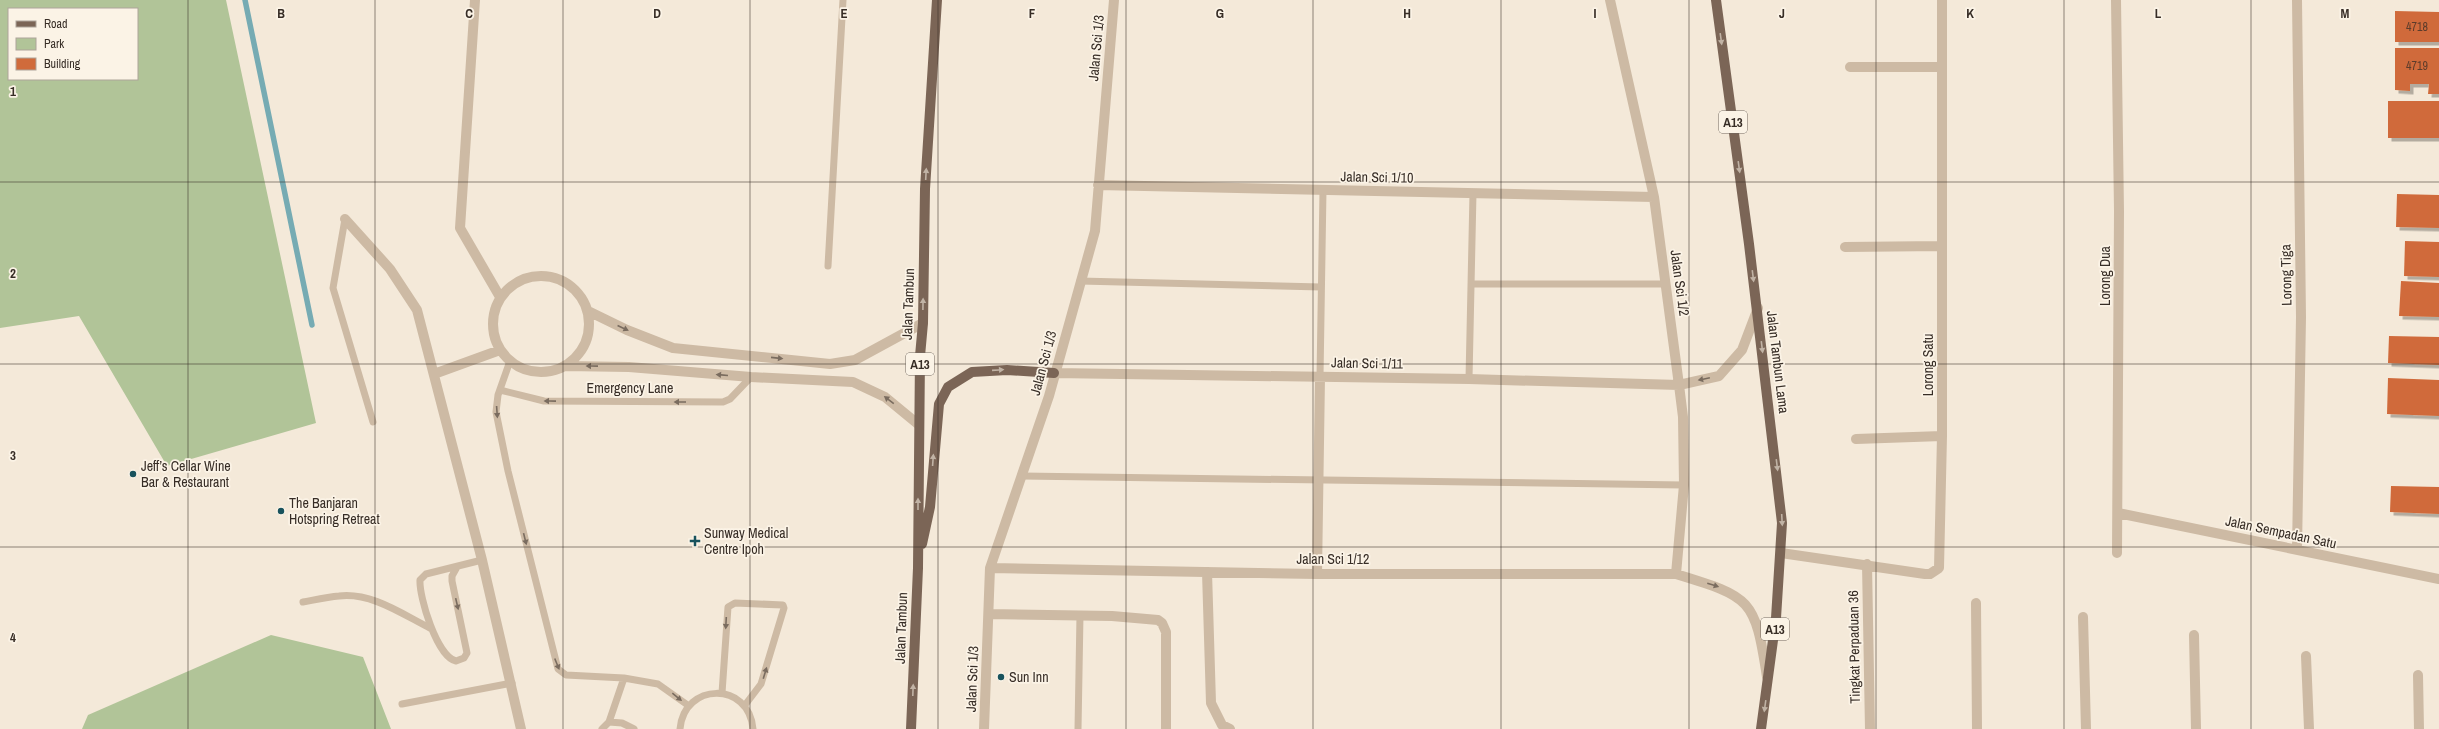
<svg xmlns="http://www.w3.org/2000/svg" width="2439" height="729" viewBox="0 0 2439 729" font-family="'Archivo Narrow',sans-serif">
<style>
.green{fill:#b1c498;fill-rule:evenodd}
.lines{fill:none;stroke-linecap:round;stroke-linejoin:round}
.stream{stroke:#76abb3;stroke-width:5.5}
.building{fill:#d06b3b;filter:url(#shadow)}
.lane{stroke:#cdbaa4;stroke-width:7}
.street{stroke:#cdbaa4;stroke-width:10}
.primary{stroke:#7b6556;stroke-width:10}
.oneway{fill:#c1b3a5}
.oneway2{fill:#7a6c5f}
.grid{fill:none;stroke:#372d26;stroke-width:1;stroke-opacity:0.55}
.poi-dot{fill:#18525c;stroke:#fbf3e6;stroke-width:1.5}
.labels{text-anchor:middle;stroke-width:3.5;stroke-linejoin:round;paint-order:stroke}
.number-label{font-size:12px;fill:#5d3c2b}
.shield{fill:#fbf3e6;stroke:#726860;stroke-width:1}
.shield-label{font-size:13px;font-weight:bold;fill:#372d26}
.street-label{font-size:14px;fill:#372d26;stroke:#fbf3e6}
.poi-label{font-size:14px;fill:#372d26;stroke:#fbf3e6;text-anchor:start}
.grid-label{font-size:13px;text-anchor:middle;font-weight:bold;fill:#372d26;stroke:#fbf3e6;stroke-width:3.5;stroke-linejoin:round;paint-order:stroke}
</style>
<defs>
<filter id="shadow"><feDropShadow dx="3.5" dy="3.5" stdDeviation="0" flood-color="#0004"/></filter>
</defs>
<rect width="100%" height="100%" fill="#f4e9d9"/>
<path class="green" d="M 0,0 L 226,0 L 316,423 L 167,466 L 79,316 L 0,328 ZM 9,9 L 137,9 L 137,79 L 9,79 Z
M 271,635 L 363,657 L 391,729 L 82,729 L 88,715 Z"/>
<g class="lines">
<path class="stream" d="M 245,0 L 312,325"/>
</g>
<path class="building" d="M 2395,11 L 2439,12 L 2439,42 L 2395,42 Z
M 2395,48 L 2439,48 L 2439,94 L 2428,94 L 2429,84 L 2410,84 L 2410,91 L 2395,90 Z
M 2388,101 L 2439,101 L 2439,138 L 2388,138 Z
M 2397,194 L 2439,195 L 2439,228 L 2396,227 Z
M 2405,241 L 2439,242 L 2439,277 L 2404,276 Z
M 2401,281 L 2439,283 L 2439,317 L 2399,316 Z
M 2389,336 L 2439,337 L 2439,365 L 2388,363 Z
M 2388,378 L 2439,380 L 2439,416 L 2387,414 Z
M 2391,486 L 2439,487 L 2439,514 L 2390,512 Z"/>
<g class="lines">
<path class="lane" d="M 345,219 L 333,288 L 373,422
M 828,266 L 843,0
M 1080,281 L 1321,287
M 1471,284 L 1666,284
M 510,361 L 498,395 L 496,412 L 508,471 L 558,669 L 566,675 L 624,678 L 658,684 L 689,706
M 1320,377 L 1323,190
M 1469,379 L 1473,193
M 500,390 L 544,401 L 723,402 L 730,399 L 751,377
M 1022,476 L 1684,485
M 457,567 L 452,576 L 452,581 L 467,653 L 464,658 L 456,661 C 437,657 419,597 420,580 L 426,574 L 482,560
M 303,602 C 314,600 327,597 339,596 C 371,592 402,614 430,628
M 722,693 L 728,607 L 735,603 L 783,605 L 784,608 L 761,684 L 745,705
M 402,704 L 512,683
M 609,722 L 624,678
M 602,729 L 609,722 L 622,723 L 634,729
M 680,729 C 684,682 749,681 753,729
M 1078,729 L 1080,615"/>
<path class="street" d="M 475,0 L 460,228 L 500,297
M 1610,0 L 1654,197 L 1679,385 L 1683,417 L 1684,485 L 1676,574
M 2116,0 L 2119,211 L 2117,553
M 2297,0 L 2301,317 L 2297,549
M 1850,67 L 1941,67
M 1098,185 L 1654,197
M 345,219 L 390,269 L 417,310 L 482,560 L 521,729
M 1845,247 L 1942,246
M493 324a48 48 0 1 1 96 0a48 48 0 1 1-96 0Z
M 588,311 L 627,330 L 673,348 L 830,364 L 855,360 L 923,323
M 565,366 L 629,367 L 751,377 L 853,382 L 885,397 L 919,425
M 1054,373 L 1469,379 L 1679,385 L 1719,376 L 1742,350 L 1758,308
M 434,374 L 500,350
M 1856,439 L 1942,436
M 2118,513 L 2439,579
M 1781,553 L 1925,574 L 1930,574 L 1939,568 L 1942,436 L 1942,0
M 1867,564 L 1870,729
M 990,568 L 1317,574 L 1676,574 C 1751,597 1755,598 1767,677
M 1207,572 L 1211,703 L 1222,725 L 1230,729
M 1317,574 L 1320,377
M 1976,603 L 1977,729
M 989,614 L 1112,616 L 1158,620 L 1162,623 L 1166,632 L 1166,729
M 2083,617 L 2086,729
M 2194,635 L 2196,729
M 2306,656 L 2309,729
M 2418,675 L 2419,729
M 984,729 L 990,568 L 1049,396 L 1095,231 L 1114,0"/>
<path class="primary" d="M 1716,0 L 1749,244 L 1782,523 L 1776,618 L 1761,729
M 922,544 L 930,507 L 939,404 L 948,387 L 972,372 L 1007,370 L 1054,373
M 911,729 L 918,568 L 920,356 L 923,323 L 925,189 L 937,0"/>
</g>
<defs><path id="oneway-solid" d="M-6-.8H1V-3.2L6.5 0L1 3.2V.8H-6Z"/></defs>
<g class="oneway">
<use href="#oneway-solid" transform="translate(1721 39) rotate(82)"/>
<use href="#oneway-solid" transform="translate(1739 167) rotate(82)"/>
<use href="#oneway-solid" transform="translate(926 174) rotate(-87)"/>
<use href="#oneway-solid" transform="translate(1753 276) rotate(83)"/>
<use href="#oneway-solid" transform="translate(923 304) rotate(-89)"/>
<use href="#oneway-solid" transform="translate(1762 347) rotate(83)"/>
<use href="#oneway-solid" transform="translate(998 370) rotate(-4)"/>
<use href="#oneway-solid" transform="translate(933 460) rotate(-86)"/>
<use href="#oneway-solid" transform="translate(1777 465) rotate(83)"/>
<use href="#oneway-solid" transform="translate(918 504) rotate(-90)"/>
<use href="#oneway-solid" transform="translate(1782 520) rotate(87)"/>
<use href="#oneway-solid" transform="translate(913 690) rotate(-88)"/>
<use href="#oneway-solid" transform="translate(1765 706) rotate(98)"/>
</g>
<g class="oneway2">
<use href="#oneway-solid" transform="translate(623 328) rotate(25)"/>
<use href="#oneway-solid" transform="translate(777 358) rotate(6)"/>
<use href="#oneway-solid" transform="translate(592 366) rotate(-179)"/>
<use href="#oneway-solid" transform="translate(722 375) rotate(-175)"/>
<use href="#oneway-solid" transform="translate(1704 379) rotate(168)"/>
<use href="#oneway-solid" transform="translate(889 400) rotate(-143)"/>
<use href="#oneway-solid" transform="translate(550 401) rotate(-179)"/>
<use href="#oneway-solid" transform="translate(680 402) rotate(-180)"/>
<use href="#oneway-solid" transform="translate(497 412) rotate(86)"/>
<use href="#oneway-solid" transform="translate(525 539) rotate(76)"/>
<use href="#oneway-solid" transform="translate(1713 585) rotate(17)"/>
<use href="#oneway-solid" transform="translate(457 604) rotate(77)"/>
<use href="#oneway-solid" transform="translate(726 623) rotate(93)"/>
<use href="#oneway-solid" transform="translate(557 664) rotate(68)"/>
<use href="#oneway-solid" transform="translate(765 673) rotate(-73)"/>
<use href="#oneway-solid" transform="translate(677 697) rotate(39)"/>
</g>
<path class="grid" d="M 188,0 L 188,729M 375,0 L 375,729M 563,0 L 563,729M 750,0 L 750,729M 938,0 L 938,729M 1126,0 L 1126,729M 1313,0 L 1313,729M 1501,0 L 1501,729M 1689,0 L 1689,729M 1876,0 L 1876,729M 2064,0 L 2064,729M 2251,0 L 2251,729M 0,182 L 2439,182M 0,364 L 2439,364M 0,547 L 2439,547"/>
<g class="poi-dot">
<circle cx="133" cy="474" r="4"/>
<circle cx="281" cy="511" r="4"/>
<path d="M693 535h4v4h4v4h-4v4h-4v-4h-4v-4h4z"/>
<circle cx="1001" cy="677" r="4"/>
</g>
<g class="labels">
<g class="number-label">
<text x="2417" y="31">4718</text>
<text x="2417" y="70">4719</text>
</g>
<g class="shield">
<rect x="1719" y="111" width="28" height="22" rx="3"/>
<rect x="906" y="353" width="28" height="22" rx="3"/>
<rect x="1761" y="618" width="28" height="22" rx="3"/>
</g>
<g class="shield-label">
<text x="1733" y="127">A13</text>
<text x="920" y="369">A13</text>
<text x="1775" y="634">A13</text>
</g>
<g class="street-label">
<text transform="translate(1096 48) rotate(-85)" y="5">Jalan Sci 1/3</text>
<text transform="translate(1377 177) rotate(1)" y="5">Jalan Sci 1/10</text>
<text transform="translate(2286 275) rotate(-91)" y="5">Lorong Tiga</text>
<text transform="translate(2105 276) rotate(-90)" y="5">Lorong Dua</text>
<text transform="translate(1680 283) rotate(82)" y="5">Jalan Sci 1/2</text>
<text transform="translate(908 304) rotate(-88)" y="5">Jalan Tambun</text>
<text transform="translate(1778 362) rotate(83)" y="5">Jalan Tambun Lama</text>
<text transform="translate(1043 363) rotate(-75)" y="5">Jalan Sci 1/3</text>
<text transform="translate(1367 363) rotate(1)" y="5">Jalan Sci 1/11</text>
<text transform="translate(1928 365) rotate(-90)" y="5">Lorong Satu</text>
<text x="630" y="393">Emergency Lane</text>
<text transform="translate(2281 532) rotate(12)" y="5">Jalan Sempadan Satu</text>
<text x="1333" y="564">Jalan Sci 1/12</text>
<text transform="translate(901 628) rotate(-88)" y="5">Jalan Tambun</text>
<text transform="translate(1854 647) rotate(-91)" y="5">Tingkat Perpaduan 36</text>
<text transform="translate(972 679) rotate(-88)" y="5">Jalan Sci 1/3</text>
</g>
<g class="poi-label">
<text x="141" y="471">Jeff’s Cellar Wine<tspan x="141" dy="16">Bar &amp; Restaurant</tspan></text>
<text x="289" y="508">The Banjaran<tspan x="289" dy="16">Hotspring Retreat</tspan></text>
<text x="704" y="538">Sunway Medical<tspan x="704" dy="16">Centre Ipoh</tspan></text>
<text x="1009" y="682">Sun Inn</text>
</g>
</g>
<g class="grid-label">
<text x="281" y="18">B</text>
<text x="469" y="18">C</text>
<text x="657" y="18">D</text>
<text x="844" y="18">E</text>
<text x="1032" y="18">F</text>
<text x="1220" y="18">G</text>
<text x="1407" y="18">H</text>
<text x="1595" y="18">I</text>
<text x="1782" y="18">J</text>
<text x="1970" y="18">K</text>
<text x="2158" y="18">L</text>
<text x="2345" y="18">M</text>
<text x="13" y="96">1</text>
<text x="13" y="278">2</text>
<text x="13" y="460">3</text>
<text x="13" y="642">4</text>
</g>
<rect x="8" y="8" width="130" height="72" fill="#fbf3e6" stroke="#ada499"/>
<rect x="16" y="21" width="20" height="6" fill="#7b6556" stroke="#ada499"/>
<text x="44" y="28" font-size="12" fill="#372d26">Road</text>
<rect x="16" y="38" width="20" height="12" fill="#b1c498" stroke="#ada499"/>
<text x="44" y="48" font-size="12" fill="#372d26">Park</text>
<rect x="16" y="58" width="20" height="12" fill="#d06b3b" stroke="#ada499"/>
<text x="44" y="68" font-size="12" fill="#372d26">Building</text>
</svg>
